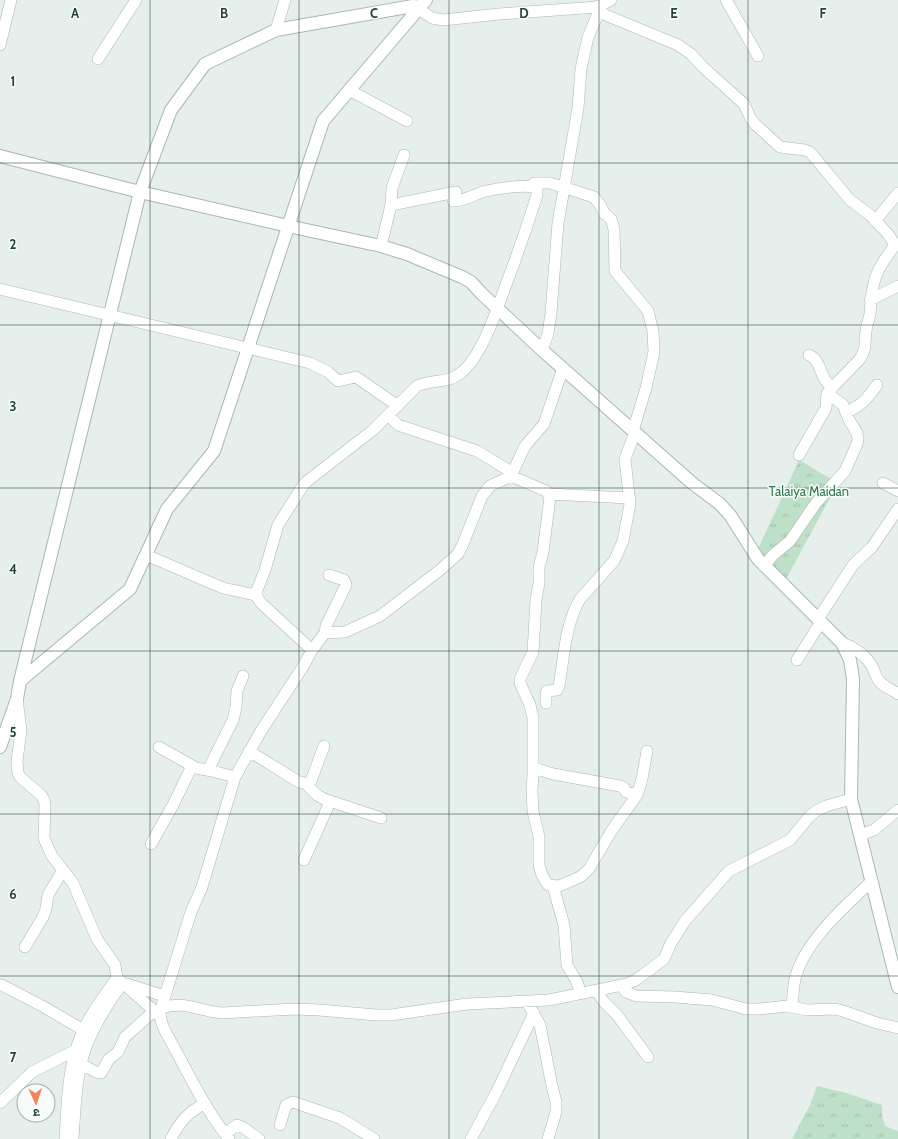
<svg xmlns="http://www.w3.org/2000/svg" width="898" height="1139" viewBox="0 0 898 1139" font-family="Cabin,'Noto Sans Devanagari',sans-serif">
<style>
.park{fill:url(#park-tufts)}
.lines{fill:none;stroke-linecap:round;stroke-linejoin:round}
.minor-casing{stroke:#a8b8b2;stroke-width:12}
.tertiary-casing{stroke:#a8b8b2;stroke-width:14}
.minor{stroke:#fff;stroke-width:11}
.tertiary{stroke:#fff;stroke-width:12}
.grid{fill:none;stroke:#24423a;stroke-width:1;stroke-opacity:0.55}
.labels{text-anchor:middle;stroke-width:3;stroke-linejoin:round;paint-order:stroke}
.park-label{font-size:13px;fill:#2d7a4b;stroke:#f7fbf9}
.grid-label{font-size:13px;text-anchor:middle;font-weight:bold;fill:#24423a;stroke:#f7fbf9;stroke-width:3;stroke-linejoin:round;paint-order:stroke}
</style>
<defs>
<pattern id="park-tufts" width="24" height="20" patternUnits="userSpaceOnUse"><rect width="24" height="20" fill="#bfe0c8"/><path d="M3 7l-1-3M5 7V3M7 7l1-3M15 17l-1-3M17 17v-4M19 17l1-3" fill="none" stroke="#a4c1ad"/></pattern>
</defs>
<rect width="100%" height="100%" fill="#e6efeb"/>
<path class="park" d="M 799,460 L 838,483 L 785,581 L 758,549 Z
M 817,1086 L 846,1093 L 882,1105 L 882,1115 L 885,1126 L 898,1131 L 898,1139 L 792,1139 L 810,1105 Z"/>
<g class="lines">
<g class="minor-casing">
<path id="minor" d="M 726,0 L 758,56
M 420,7 L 423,12 L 432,18 L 443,20 L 499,14 L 598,7 L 611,0
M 597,10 L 603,14 L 666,40 L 678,45 L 691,54 L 703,67 L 744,104 L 751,119 L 756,125 L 780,147 L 805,150 L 810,152 L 850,200 L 870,215 L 888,234 L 895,245 C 887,256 877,269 874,283 C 871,293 871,303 870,314 C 869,320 866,326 866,332 C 864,345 867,347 860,359 L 827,393 L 826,408 L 799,455
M 276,30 L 285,0
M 0,45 L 11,0
M 98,59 L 136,0
M 349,90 L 407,121
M 534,183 L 550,183 L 594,197 L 601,206 L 604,213 L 611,219 L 614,229 L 615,271 L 648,311 L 653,331 L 654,352 L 646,388 L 633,431
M 391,205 L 456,192
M 875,221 L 898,193
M 381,246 L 391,205 L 392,188 L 404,155
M 0,289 L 310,363 L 328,372 L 338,381 L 356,377 L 398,406
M 870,300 L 898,286
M 542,350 L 548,334 L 551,313 L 558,223 L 578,108 L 581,69 L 588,37 L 597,16 L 598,6
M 809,355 C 824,362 817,378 833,387
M 847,412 C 862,405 867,399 877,385
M 388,415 L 398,425 L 477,451 L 513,473
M 511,476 L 546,491 L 550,497 L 543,552 L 539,567 L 539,583 L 536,600 L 533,652 L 520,679 L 520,683 L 530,705 L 533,718 L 533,774 L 532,791 L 533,811 L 539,837 L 539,865 L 542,875 L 548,885 L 559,886 L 580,877 L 589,869 L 612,830 L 637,795 L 642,779 L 647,751
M 883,483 L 898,491
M 549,494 L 630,498
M 146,555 L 223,588 L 255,595 L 257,597
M 764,566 L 773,555 L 790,541 L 816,503 L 845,471 L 857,444 L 858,439 L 857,433 L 849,420 L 843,405 L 827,393
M 818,619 L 853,565 L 872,547 L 898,509
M 325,633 L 326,626 L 346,585 L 344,580 L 329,575
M 842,643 C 856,648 866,655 873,668 C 875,673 876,678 880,682 C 884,687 893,690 898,694
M 312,650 L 325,633 L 345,632 L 380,616 L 440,570 L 458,554 L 463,544 L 482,496 L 490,486 L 511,476 L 525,446 L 544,424 L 563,368
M 797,660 L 821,622
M 17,699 L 21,730 L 17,761 L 18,773 L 20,777 L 41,795 L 44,800 L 45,805 L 44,838 L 46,843 L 52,856 L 73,883 L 97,939 L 115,965 L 117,978 L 160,1016
M 546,703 L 546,694 L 547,691 L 557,690 L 559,686 C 564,657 565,625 580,599 L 614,561 L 623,541 L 630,504 L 625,459 L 635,432
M 159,747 L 196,768 L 212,771 L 235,777
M 249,751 L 299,782 L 309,784 L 311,781 L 324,746
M 534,768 L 553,774 L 620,786 L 624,788 L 626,792 L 637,795
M 208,770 L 233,720 L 236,707 L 237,691 L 243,676
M 306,784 L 317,795 L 324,799 L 381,818
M 860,835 L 874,830 L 898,810
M 151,844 L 173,805 L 192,766
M 304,860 L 330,802
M 553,886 L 564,925 L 567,965 L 576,980 L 581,993
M 25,947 L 43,917 L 46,909 L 48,895 L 63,870
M 127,984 L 164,996
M 0,985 L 2,985 L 44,1007 L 90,1034
M 621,985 L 626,992 L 636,996 L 675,997 L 712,1000 L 746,1009 L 759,1009 L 787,1006 L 806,1010 L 835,1009 L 843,1011 L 877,1023 L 898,1028
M 596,990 L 604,1002 L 617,1015 L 648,1057
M 527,1002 L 540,1025 L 552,1086 L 556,1102 L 556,1112 L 548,1139
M 792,1007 C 793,998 793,988 795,979 C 804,942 845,906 872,881
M 161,1008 C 185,1000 198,1011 222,1013 L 294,1009 L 319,1010 L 376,1015 L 391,1015 L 467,1004 L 549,1000 L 627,984 L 636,980 L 664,959 L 671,943 L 685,921 L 729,871 L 790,840 L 809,817 L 816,811 L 826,806 L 851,799
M 81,1064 L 96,1072 L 101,1073 L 109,1059 L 118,1052 L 125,1037 L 154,1011
M 0,1103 L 32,1072 L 76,1050
M 280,1125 L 286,1105 L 293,1102 L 340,1118 L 374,1139
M 225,1134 L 237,1125 L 244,1128 L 259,1139
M 65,1139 C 67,1110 67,1081 75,1053 C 82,1025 100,1001 117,978
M 73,1139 C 75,1113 75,1085 82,1060 C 88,1035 107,1004 122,984
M 171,1139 C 180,1121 188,1113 205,1103
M 229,1139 C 208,1113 192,1081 176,1051 C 170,1039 160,1026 160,1012 L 191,912 L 202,887 L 235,777 L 261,731 L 304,665 L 312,650 L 261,603 L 257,597 L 257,590 L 265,570 L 278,525 L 302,487 L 306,482 L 373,430 L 417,386 C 430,380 447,383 458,375 C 482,359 497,308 507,282 C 518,253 528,224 537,195 L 537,190 L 534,187 C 521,185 499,188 486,191 C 474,194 466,201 453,201
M 471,1139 L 496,1093 L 534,1013"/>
</g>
<g class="tertiary-casing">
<path id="tertiary" d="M 0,156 L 140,192 L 288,226 L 381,246 L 407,254 L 462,277 L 471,282 L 481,293 L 542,350 L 692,483 L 720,504 L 730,515 L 758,559 L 842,643 L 850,660 L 853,679 L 851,799 L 898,987
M 20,681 L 130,589 L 167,509 L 214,451 L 323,121 L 426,0
M 0,747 L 17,699 L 20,681 L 140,192 L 171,110 L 205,64 L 276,30 L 413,6 L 420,7"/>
</g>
<use href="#minor" class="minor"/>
<use href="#tertiary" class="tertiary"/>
</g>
<path class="grid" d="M 150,0 L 150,1139M 299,0 L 299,1139M 449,0 L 449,1139M 599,0 L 599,1139M 748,0 L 748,1139M 0,163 L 898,163M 0,325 L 898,325M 0,488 L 898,488M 0,651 L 898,651M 0,814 L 898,814M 0,976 L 898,976"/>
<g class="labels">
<g class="park-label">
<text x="809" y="496">Talaiya Maidan</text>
</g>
</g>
<g class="grid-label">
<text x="75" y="18">A</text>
<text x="224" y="18">B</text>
<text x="374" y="18">C</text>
<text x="524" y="18">D</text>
<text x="674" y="18">E</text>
<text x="823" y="18">F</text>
<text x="13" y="86">1</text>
<text x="13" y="249">2</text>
<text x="13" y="411">3</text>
<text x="13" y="574">4</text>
<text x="13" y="737">5</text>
<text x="13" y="899">6</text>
<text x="13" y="1062">7</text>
</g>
<g transform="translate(36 1103) rotate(177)"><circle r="19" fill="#f7fbf9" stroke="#a3b1ad"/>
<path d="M0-3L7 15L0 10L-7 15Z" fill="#f4845f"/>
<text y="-6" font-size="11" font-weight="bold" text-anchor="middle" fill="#24423a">उ</text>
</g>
</svg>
